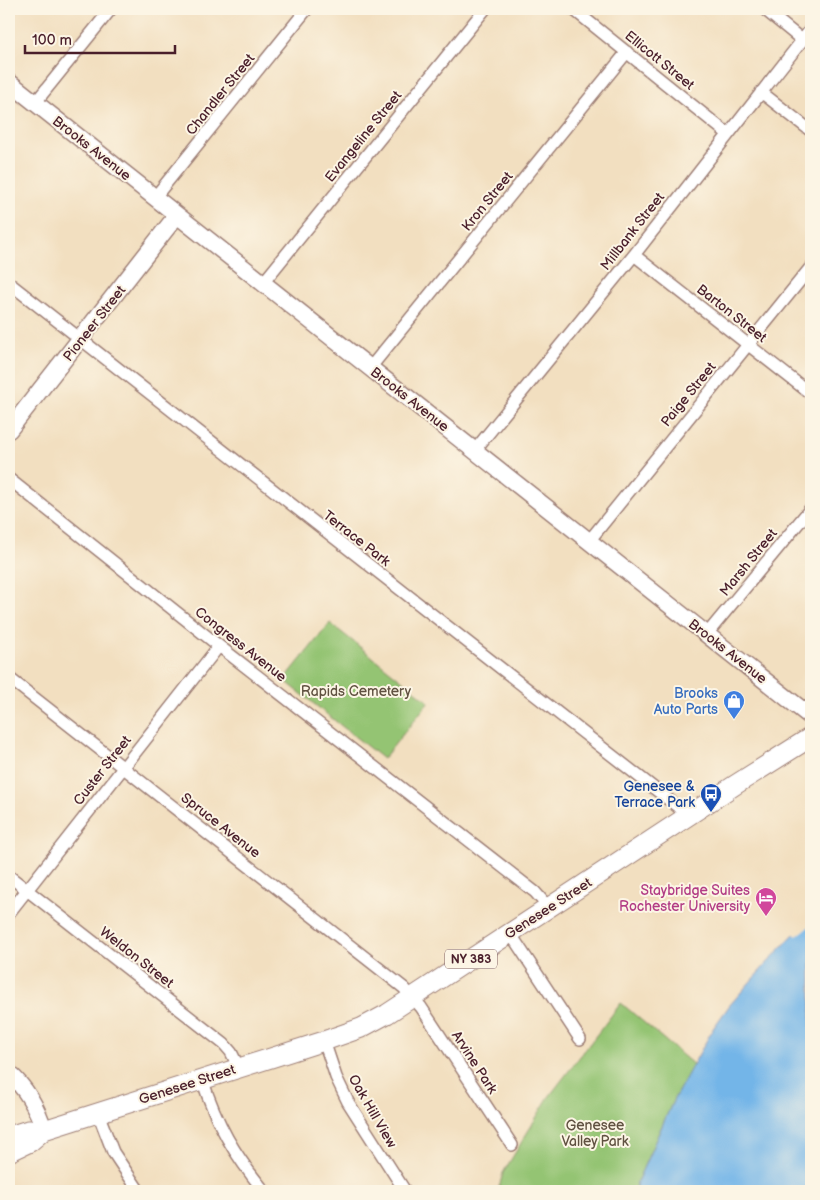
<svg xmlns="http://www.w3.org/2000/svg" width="820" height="1200" viewBox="0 0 820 1200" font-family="'Balsamiq Sans',sans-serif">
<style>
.green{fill:#94c473;stroke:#6f724f}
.water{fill:#73b5e8;stroke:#5e6a8a}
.pier{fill:#f2dfc0}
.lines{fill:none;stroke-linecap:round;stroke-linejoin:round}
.street-casing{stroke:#9e7f76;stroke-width:14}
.secondary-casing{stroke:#9e7f76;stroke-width:19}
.primary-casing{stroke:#9e7f76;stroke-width:21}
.street{stroke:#fff;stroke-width:11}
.secondary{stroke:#fff;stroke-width:16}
.primary{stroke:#fff;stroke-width:19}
.labels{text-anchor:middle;stroke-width:4;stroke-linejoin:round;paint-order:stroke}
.shield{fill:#fcf5e5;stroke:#7f5f63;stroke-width:1}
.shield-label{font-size:12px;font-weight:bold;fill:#4a1f2b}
.street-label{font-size:14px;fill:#4a1f2b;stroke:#fcf5e5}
.park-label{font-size:14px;fill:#605141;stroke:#fcf5e5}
.shop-label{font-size:14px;fill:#366cbe;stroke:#fcf5e5;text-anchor:end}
.transit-label{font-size:14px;fill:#164399;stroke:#fcf5e5;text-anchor:end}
.hotel-label{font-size:14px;fill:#b23c85;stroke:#fcf5e5;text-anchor:end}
</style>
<rect width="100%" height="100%" fill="#fcf5e5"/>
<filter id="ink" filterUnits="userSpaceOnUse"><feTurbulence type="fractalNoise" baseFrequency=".02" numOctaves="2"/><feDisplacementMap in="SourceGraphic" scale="10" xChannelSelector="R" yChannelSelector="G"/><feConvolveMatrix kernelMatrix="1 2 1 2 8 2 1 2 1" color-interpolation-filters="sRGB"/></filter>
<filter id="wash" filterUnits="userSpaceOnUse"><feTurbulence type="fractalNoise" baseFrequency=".0096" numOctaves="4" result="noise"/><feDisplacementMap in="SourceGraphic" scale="20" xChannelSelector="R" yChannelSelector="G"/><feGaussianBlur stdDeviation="1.12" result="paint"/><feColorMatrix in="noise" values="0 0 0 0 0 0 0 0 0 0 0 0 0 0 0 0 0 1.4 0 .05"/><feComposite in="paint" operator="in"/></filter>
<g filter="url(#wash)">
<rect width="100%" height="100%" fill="#f2dfc0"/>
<path class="green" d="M 330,623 L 429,702 L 383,759 L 284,680 Z
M 621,1003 L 694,1065 L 674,1099 L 637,1182 L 635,1191 L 498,1191 L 503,1173 L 548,1098 Z"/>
<path class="water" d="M 811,921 L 811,1191 L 635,1191 L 637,1182 L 674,1099 L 714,1027 L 729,1006 L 750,982 L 792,936 Z"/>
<path class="pier" d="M 811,918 L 811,925 L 797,936 L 793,933 Z"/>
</g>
<g filter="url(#ink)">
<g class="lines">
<g class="street-casing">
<path id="street" d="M 573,9 L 728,134
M 764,9 L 802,40
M 761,92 L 811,131
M 35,103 L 111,9
M 155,197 L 307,9
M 634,255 L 811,394
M 9,283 L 678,807 L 686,817
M 263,283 L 485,9
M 370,368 L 627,52
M 475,450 L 634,255 L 811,29
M 9,479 L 219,646 L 535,892 L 549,908
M 589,541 L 811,267
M 707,634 L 811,508
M 9,678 L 404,988 L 421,1007 L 512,1145
M 9,876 L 224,1044 L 231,1052 L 239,1068
M 9,913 L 219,646
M 510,933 L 580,1039
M 324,1041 L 336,1077 L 348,1102 L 405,1191
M 202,1079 C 217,1125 234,1154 264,1191
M 98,1113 L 113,1152 L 139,1191"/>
</g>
<g class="secondary-casing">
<path id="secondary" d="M 9,82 L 811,717
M 9,430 L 177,215
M 9,1073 C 27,1089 37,1107 44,1130"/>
</g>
<g class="primary-casing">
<path id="primary" d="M 9,1136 L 28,1130 L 44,1130 L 324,1041 L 361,1028 L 387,1014 L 735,785 L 811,737
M 9,1152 L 30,1142 L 44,1130"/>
</g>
<use href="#street" class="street"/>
<use href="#secondary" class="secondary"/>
<use href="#primary" class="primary"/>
</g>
</g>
<defs>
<g id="shop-pin" transform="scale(1.125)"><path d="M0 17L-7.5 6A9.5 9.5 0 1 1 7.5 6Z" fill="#3f7fe0" stroke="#fcf5e5"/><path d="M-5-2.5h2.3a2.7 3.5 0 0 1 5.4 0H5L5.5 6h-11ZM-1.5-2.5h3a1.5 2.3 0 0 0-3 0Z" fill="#fff"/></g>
<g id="bus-pin" transform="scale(1.125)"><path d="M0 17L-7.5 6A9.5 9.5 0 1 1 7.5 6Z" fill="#1a4fb4" stroke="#fcf5e5"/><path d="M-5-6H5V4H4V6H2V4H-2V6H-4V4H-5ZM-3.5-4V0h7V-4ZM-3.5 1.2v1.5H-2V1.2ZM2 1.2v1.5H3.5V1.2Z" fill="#fff"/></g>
<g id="hotel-pin" transform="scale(1.125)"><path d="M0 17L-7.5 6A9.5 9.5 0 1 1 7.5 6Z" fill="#d1479c" stroke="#fcf5e5"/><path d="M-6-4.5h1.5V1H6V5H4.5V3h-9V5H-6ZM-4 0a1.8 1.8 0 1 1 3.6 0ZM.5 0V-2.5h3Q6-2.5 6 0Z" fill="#fff"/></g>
</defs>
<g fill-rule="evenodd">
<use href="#shop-pin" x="734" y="701"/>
<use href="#bus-pin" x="711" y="794"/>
<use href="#hotel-pin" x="766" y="898"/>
</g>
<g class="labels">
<rect class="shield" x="445" y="949.5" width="52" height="19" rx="4"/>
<g class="shield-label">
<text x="471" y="963">NY 383</text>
</g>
<g class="street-label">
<text transform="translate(660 60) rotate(39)" y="5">Ellicott Street</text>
<text transform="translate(220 94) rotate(-51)" y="5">Chandler Street</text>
<text transform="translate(363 136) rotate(-51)" y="5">Evangeline Street</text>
<text transform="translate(92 148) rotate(38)" y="5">Brooks Avenue</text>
<text transform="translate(487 201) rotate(-51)" y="5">Kron Street</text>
<text transform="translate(632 231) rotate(-52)" y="5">Millbank Street</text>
<text transform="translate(732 313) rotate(38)" y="5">Barton Street</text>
<text transform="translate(94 323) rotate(-52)" y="5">Pioneer Street</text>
<text transform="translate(688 394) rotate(-51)" y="5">Paige Street</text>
<text transform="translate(410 399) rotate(38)" y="5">Brooks Avenue</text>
<text transform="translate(357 538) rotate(38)" y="5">Terrace Park</text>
<text transform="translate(748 562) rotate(-51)" y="5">Marsh Street</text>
<text transform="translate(241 644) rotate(38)" y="5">Congress Avenue</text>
<text transform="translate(728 651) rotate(38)" y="5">Brooks Avenue</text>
<text transform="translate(102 770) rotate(-52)" y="5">Custer Street</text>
<text transform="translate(221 825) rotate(38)" y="5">Spruce Avenue</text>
<text transform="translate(548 908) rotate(-33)" y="5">Genesee Street</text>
<text transform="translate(137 957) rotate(38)" y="5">Weldon Street</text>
<text transform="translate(475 1062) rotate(57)" y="5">Arvine Park</text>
<text transform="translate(187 1084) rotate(-18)" y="5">Genesee Street</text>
<text transform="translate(373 1111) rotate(60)" y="5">Oak Hill View</text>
</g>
<g class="park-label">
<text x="356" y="696">Rapids Cemetery</text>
<text x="595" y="1130">Genesee<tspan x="595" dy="16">Valley Park</tspan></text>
</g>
<g class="shop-label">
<text x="718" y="698">Brooks<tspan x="718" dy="16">Auto Parts</tspan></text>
</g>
<g class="transit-label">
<text x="695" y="791">Genesee &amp;<tspan x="695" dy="16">Terrace Park</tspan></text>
</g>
<g class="hotel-label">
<text x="750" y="895">Staybridge Suites<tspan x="750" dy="16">Rochester University</tspan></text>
</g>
</g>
<rect width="820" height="1200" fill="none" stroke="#fcf5e5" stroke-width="30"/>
<path d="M25 45v8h150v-8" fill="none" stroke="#4a1f2b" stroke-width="2.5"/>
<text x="32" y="45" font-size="15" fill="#4a1f2b" stroke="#fcf5e5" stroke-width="4" paint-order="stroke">100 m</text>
</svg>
